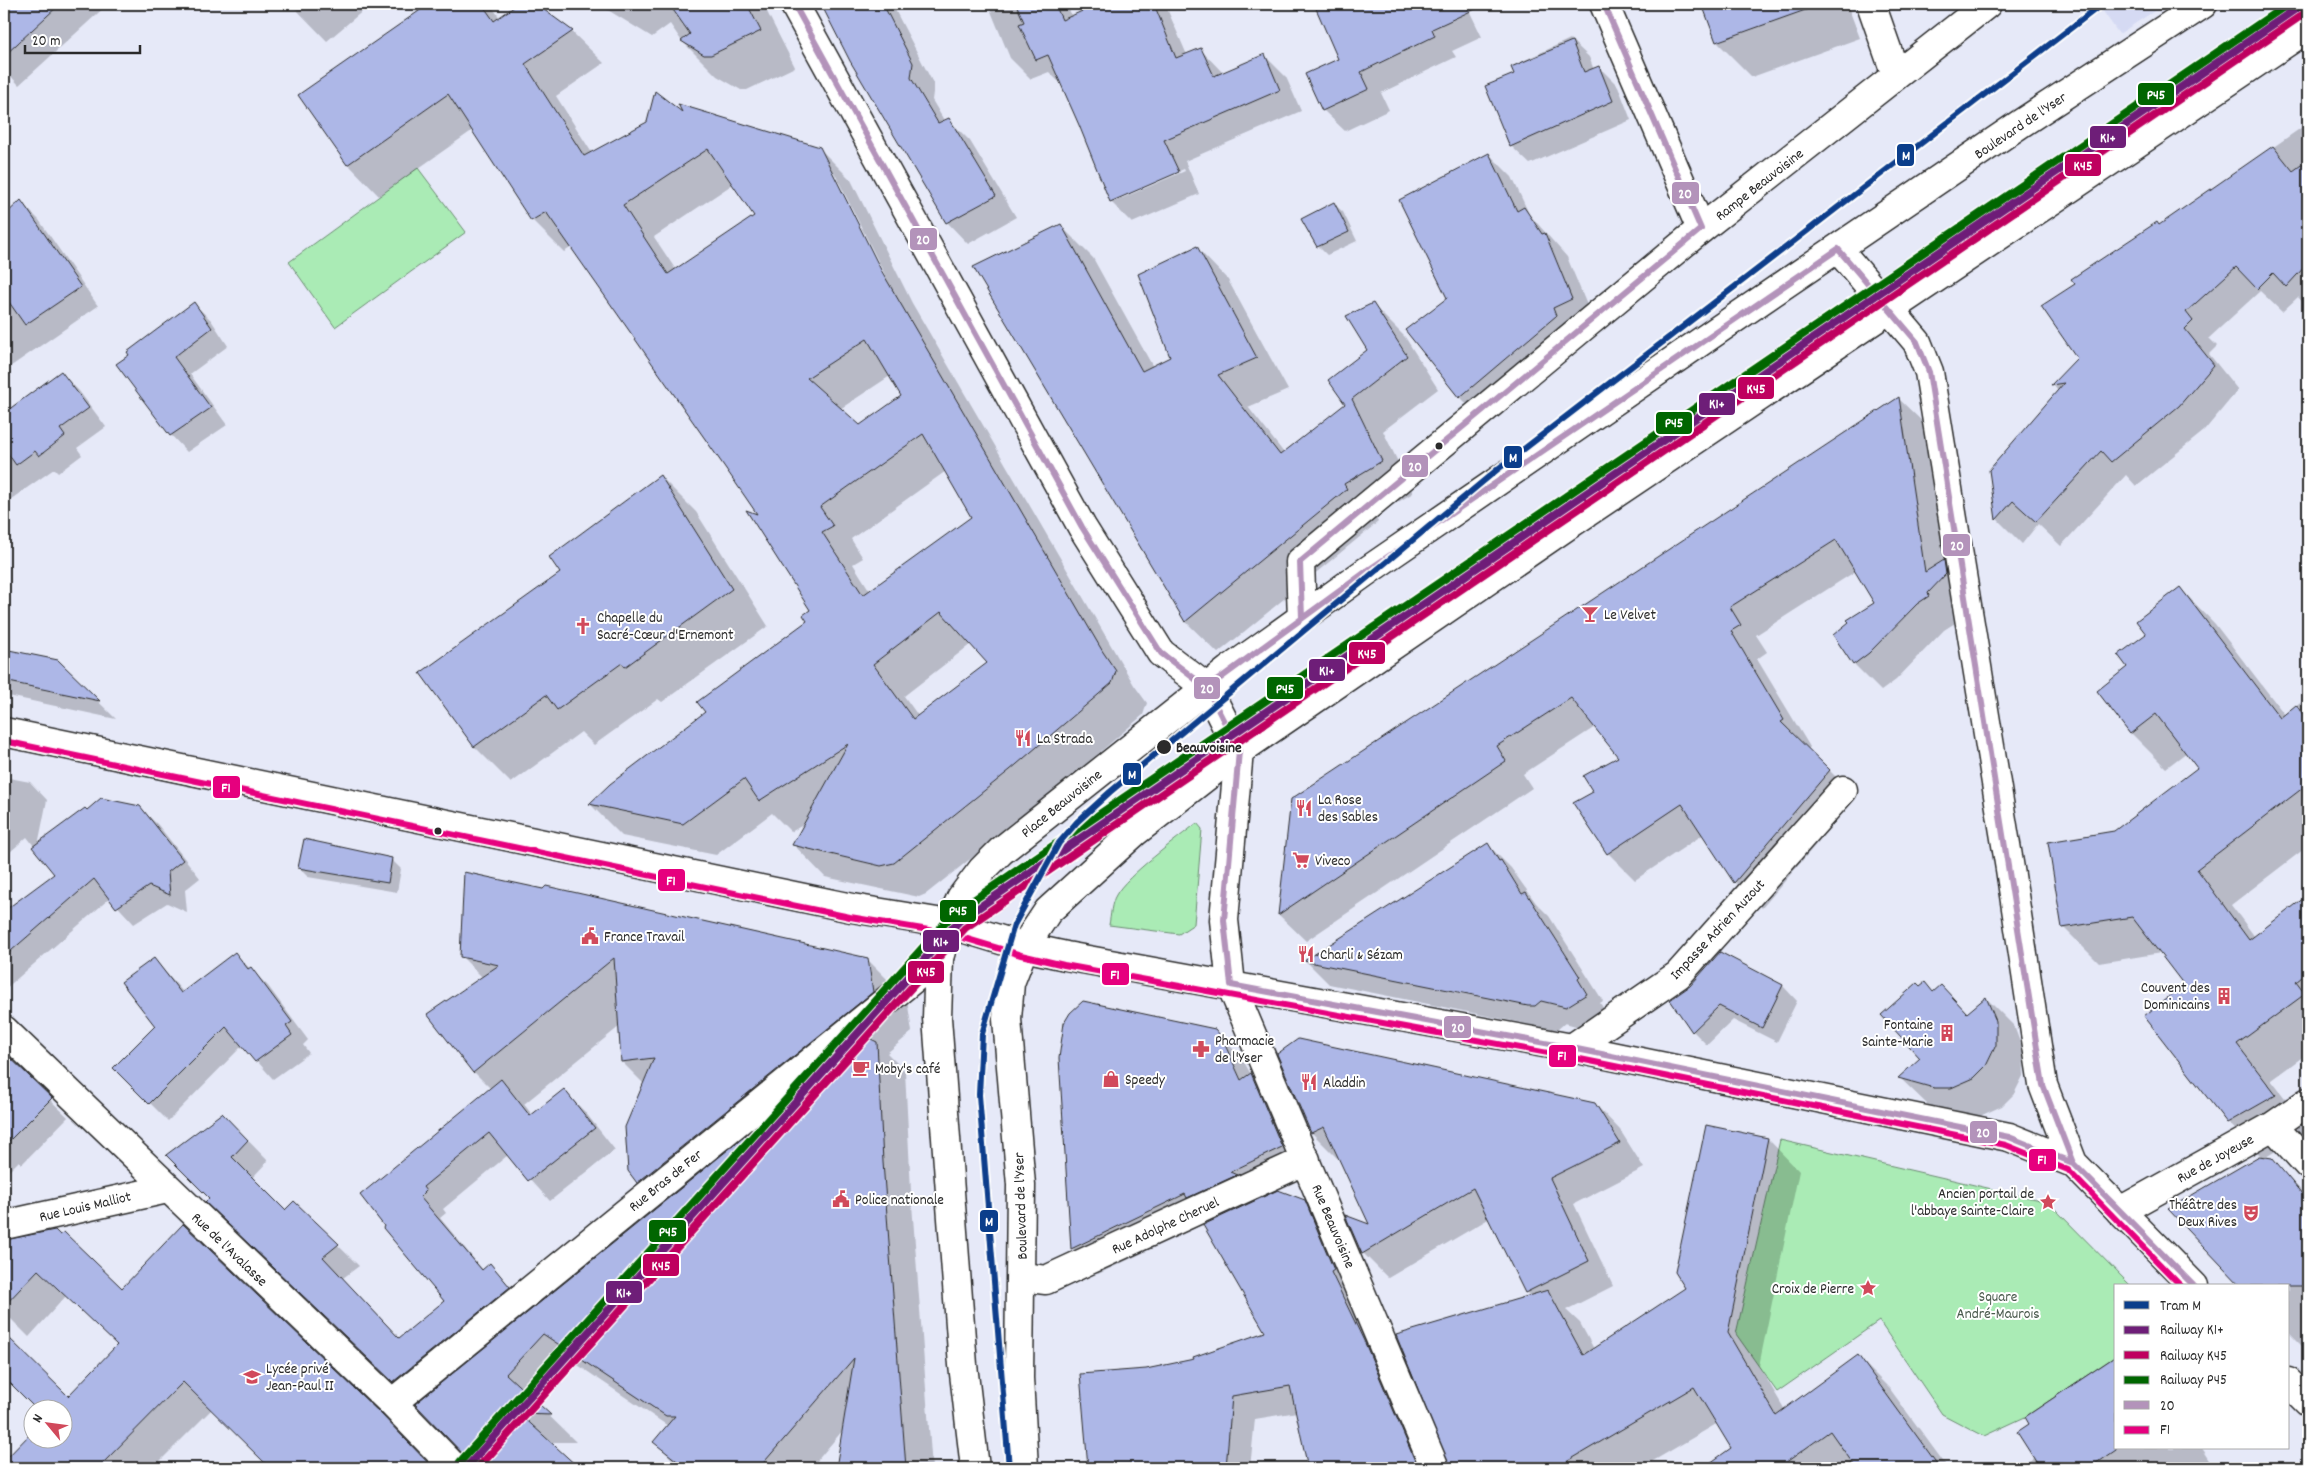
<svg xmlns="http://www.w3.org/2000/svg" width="2312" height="1472" viewBox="0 0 2312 1472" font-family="Dekko,sans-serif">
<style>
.built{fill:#d5daf3}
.green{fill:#aaebb5;stroke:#6a8b70}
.shadow{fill:#0003;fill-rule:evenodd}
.building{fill:#adb7e7;stroke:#2b2b2b;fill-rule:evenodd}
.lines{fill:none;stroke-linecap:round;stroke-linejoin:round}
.street-casing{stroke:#2b2b2b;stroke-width:31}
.secondary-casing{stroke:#2b2b2b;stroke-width:31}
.primary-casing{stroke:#2b2b2b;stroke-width:31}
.street{stroke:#fff;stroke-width:28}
.secondary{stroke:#fff;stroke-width:28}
.primary{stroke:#fff;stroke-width:28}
.bus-1-casing{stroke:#fff;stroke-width:10}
.bus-2-casing{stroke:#fff;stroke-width:10}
.bus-1{stroke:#b393ba;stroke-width:6}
.bus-2{stroke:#e6007e;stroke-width:6}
.rail-1-casing{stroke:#fff;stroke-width:11}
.rail-2-casing{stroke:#fff;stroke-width:11}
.rail-3-casing{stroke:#fff;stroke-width:11}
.rail-1{stroke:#6e1e78;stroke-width:8}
.rail-2{stroke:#bf005f;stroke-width:8}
.rail-3{stroke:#060;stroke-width:8}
.tram-1-casing{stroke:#fff;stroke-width:10}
.tram-1{stroke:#0b3e8b;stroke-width:6}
.bus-dot{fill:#2b2b2b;stroke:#fff;stroke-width:2}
.labels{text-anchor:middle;stroke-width:4;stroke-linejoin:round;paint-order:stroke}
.street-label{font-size:15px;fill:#2b2b2b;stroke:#fff}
.poi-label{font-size:15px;fill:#2b2b2b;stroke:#fff;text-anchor:start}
.stop-label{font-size:15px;font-weight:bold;fill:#2b2b2b;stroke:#fff;text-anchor:start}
.park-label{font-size:15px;fill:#4b5b4e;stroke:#fff}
.line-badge{stroke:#fff;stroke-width:2}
.badge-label{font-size:14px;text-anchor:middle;font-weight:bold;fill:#fff}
</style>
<rect width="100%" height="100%" fill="#e6e9f8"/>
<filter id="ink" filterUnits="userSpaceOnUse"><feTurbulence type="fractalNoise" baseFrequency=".02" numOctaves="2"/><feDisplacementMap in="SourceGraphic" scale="10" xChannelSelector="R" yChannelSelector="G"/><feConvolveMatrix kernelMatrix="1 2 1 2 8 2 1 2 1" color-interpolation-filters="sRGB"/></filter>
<g filter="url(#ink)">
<path class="built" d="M 2098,4 L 2165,4 L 2119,34 Z"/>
<path class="green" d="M 418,168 L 466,232 L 335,327 L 289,262 Z
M 1197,823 L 1202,829 L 1194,924 L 1179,934 L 1109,925 C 1111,915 1111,903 1116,895 C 1126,876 1178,838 1197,823 Z
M 1780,1140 L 2048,1202 L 2131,1286 L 2116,1286 L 2116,1356 L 2025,1417 L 1984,1436 L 1942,1414 L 1879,1321 L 1777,1392 L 1736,1334 Z"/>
<path class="shadow" d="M 4,4 L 108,4 L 19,85 L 7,72 L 4,75 Z
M 291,4 L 371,4 L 327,41 Z
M 412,4 L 490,4 L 500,18 L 520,4 L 534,4 L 572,32 L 604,63 L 556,96 L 592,153 L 686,116 L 819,148 L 851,180 L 912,303 L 1134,685 L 1147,703 L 1143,715 L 1042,802 L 926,894 L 919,897 L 825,877 L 794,845 L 806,823 L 791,832 L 772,813 L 716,855 L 622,836 L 590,804 L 611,785 L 707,712 L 809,622 L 811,611 L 760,516 L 572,247 L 564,252 L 532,220 L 473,130 L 379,196 L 348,164 L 418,13 ZM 831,172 L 834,172 L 885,275 L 882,276 ZM 733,184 L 755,217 L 676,270 L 654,237 ZM 890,376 L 902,396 L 860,427 L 840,409 ZM 946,471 L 973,517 L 870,591 L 853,564 L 863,558 L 851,539 ZM 971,644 L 989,663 L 919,717 L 904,696 Z
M 598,4 L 763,4 L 795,67 L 747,90 L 741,90 L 717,76 L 681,40 L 670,24 L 652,37 Z
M 822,4 L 897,4 L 893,6 L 934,85 L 932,100 L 945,122 L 949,120 L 970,141 L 1016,217 L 968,244 L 947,222 L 851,60 Z
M 988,4 L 1067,4 L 1072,17 L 1101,4 L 1165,4 L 1187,55 L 1201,50 L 1223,73 L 1265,56 L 1286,77 L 1301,111 L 1185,161 L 1199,194 L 1132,223 L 1111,202 L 1080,124 L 1060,80 L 1058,81 L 1049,72 L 1031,79 L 1010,58 ZM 1184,169 L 1185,171 L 1120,199 L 1120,197 Z
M 1323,4 L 1466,4 L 1482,37 L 1452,51 L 1456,57 L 1381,93 L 1389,110 L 1345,131 L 1323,110 L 1339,59 L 1316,7 Z
M 1703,4 L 1847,4 L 1860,38 L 1752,77 L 1717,42 Z
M 1570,39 L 1589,57 L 1594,70 L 1599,67 L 1618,86 L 1631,120 L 1530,164 L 1511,146 L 1516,75 L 1512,66 Z
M 2308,123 L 2308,308 L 2298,297 L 2282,312 L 2260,291 L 2209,338 L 2217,346 L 2209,354 L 2238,390 L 2204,431 L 2136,486 L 2126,475 L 2061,546 L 2038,524 L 2022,544 L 1998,520 L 1990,470 L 2058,391 L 2053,385 L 2078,358 L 2160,226 Z
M 1489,154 L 1512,177 L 1529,214 L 1567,257 L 1594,322 L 1482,419 L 1460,397 L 1449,298 Z
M 21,202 L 39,220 L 98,306 L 4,371 L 4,217 Z
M 1333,203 L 1343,212 L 1357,241 L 1327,255 L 1318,246 Z
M 1061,226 L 1093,258 L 1153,367 L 1172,358 L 1197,248 L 1228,280 L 1288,390 L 1248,407 L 1284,453 L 1347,404 L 1368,351 L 1373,305 L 1405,337 L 1438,389 L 1383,431 L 1413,493 L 1375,516 L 1378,522 L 1218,653 L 1186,622 L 975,268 Z
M 194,304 L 211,320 L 228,346 L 190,374 L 227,425 L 187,452 L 171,435 L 118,364 Z
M 61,373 L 79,391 L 106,427 L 77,448 L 82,455 L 58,473 L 54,469 L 4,504 L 4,414 Z
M 1899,399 L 1926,425 L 1946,564 L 1970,588 L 1972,601 L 1954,620 L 1955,623 L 1944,630 L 1896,680 L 1881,691 L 1854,664 L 1835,635 L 1876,604 L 1856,571 L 1756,635 L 1767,652 L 1757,659 L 1810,747 L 1808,749 L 1856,797 L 1762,908 L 1735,882 L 1704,834 L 1635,880 L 1608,853 L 1575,803 L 1595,792 L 1620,757 L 1595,727 L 1523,774 L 1532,788 L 1306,941 L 1279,915 L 1292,800 Z
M 660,476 L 696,512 L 768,626 L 662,702 L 658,699 L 594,745 L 581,732 L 511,783 L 475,747 L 422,673 L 561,573 Z
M 2180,588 L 2215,624 L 2285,715 L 2308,697 L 2308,846 L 2231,905 L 2255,937 L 2308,897 L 2308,1053 L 2271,1080 L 2308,1128 L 2308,1132 L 2264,1158 L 2271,1159 L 2308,1198 L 2308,1352 L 2288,1332 L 2288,1286 L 2170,1210 L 2261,1156 L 2228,1122 L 2186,986 L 2161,953 L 2099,963 L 2064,928 L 2050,843 L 2115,832 L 2199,768 L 2187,752 L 2166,768 L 2131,733 L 2129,668 L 2148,634 Z
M 4,650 L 58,662 L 116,719 L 4,695 Z
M 4,777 L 30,782 L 47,800 L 38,845 L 87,811 L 139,807 L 158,825 L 200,878 L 185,890 L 187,912 L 167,903 L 134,924 L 110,898 L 4,990 L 4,912 L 56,874 L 27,837 L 10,852 L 4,853 Z
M 1488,845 L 1511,868 L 1536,903 L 1549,916 L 1603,1001 L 1600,1003 L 1610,1018 L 1590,1030 L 1565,1023 L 1558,1029 L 1552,1029 L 1329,984 L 1306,961 Z
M 392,860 L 401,869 L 397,892 L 308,877 L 299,868 Z
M 1720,953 L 1783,986 L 1797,1001 L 1777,1042 L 1733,1020 L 1707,1045 L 1693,1031 L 1690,986 Z
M 235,954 L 268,986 L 308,1040 L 303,1045 L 309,1053 L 273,1079 L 243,1045 L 168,1121 L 115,1068 L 157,1027 L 154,959 L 184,993 Z
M 461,956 L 867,959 L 907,999 L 912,1032 L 887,1053 L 905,1071 L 911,1191 L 932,1468 L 837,1468 L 843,1430 L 811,1468 L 681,1468 L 655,1442 L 668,1426 L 572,1361 L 534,1401 L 576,1442 L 548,1442 L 577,1468 L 471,1468 L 467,1456 L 417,1404 L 662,1205 L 629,1170 L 644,1084 L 622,1062 L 620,1026 L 524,1104 L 533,1116 L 564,1091 L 585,1112 L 615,1150 L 550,1201 L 508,1155 L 443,1209 L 446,1213 L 440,1218 L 483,1270 L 490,1265 L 529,1309 L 415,1402 L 228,1222 L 210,1198 L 222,1114 L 268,1161 L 252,1178 L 285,1211 L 294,1202 L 359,1266 L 343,1278 L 400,1339 L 446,1302 L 384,1228 L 491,1089 L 474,1072 L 429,1014 L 483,978 Z
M 1925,983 L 1934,993 L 1941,987 L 1968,1014 L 1986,998 L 2014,1026 L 2023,1050 L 2024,1074 L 2014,1094 L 2002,1106 L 1980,1116 L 1963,1116 L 1928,1105 L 1900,1078 L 1922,1059 L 1920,987 Z
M 1214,1030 L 1241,1057 L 1252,1076 L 1277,1101 L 1308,1173 L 1258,1198 L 1260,1200 L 1304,1201 L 1328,1225 L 1431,1468 L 1308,1468 L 1297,1412 L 1255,1419 L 1250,1468 L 1089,1468 L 1082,1375 L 1146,1370 L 1196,1360 L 1267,1332 L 1204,1224 L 1098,1274 L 1072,1248 Z
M 1279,1055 L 1595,1104 L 1620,1130 L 1644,1168 L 1574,1204 L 1613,1286 L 1566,1310 L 1580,1323 L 1594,1349 L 1686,1288 L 1768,1139 L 1799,1171 L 1759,1366 L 1785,1410 L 1858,1357 L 1890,1389 L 1948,1468 L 1858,1468 L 1857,1467 L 1854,1468 L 1705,1468 L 1733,1448 L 1718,1423 L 1641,1468 L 1479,1468 L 1474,1459 L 1530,1296 L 1526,1292 L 1490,1218 L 1388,1278 L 1363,1253 L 1372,1226 L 1339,1156 L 1337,1158 L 1312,1133 Z
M 4,1056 L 68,1117 L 22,1164 L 19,1161 L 4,1176 Z
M 55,1231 L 122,1289 L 409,1443 L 433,1468 L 272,1468 L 212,1409 L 153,1468 L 4,1468 L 4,1463 L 32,1434 L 32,1440 L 62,1440 L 62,1410 L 38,1410 L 4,1375 L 4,1345 L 9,1340 L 68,1397 L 118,1346 L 66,1296 L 29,1337 L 4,1312 L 4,1243 Z
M 4,1405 L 10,1412 L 4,1418 Z
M 2116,1448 L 2202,1448 L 2215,1468 L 2019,1468 L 2035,1457 Z
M 2305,1465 L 2308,1468 L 2300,1468 Z"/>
<path class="building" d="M 4,4 L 60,4 L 4,56 Z
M 429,4 L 482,4 L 494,21 L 518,4 L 536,4 L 573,31 L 525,64 L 584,156 L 647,122 L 655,91 L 682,112 L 678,104 L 820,147 L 881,270 L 1103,652 L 1116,671 L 1112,683 L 1010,770 L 894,863 L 881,866 L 792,845 L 848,744 L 759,801 L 744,779 L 683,824 L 589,804 L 610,784 L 705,712 L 697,702 L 807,621 L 803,615 L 810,610 L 746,510 L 757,514 L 724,466 L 546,212 L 531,221 L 448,94 L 347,165 L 298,95 ZM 708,149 L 754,216 L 668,274 L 623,205 ZM 867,339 L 901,396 L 860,425 L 807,378 ZM 923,434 L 971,517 L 863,595 L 822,532 L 833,526 L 820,507 ZM 941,612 L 987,663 L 913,719 L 873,664 Z
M 669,4 L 747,4 L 761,31 L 711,55 L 704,55 L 681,41 L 690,34 Z
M 821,4 L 883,4 L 913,63 L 911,78 L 938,123 L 949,118 L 996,196 L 946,223 L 850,61 Z
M 1016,4 L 1055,4 L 1062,20 L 1098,4 L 1154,4 L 1176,58 L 1201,48 L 1214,76 L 1265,54 L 1280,90 L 1164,140 L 1179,172 L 1110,202 L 1079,125 L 1048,55 L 1036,60 L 1019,24 L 1024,22 Z
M 1314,4 L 1486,4 L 1432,29 L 1435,36 L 1361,72 L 1369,89 L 1322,111 L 1305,74 L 1338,59 Z
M 1702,4 L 1811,4 L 1811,8 L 1716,42 Z
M 1572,41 L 1584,72 L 1599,66 L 1613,101 L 1510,147 L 1485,86 L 1514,74 L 1511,67 Z
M 2273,146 L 2293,171 L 2308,160 L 2308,263 L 2286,287 L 2273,273 L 2257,289 L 2236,267 L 2186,312 L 2193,321 L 2185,329 L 2214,365 L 2179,406 L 2111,462 L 2101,451 L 2036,522 L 2013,501 L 1996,520 L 1989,470 L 2064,383 L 2051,385 L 2077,358 L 2041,306 L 2075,284 L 2071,279 L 2157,222 L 2159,225 Z
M 1489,153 L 1517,211 L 1524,207 L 1542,234 L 1545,233 L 1572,299 L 1553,308 L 1556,316 L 1459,398 L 1405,330 L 1447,298 L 1399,200 Z
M 21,200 L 81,287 L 25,325 L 4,295 L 4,216 Z
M 1334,202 L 1349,232 L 1317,247 L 1301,219 Z
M 1061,224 L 1142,371 L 1170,357 L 1138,274 L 1197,246 L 1257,358 L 1218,375 L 1280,455 L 1345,404 L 1328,380 L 1367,350 L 1346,316 L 1373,303 L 1407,356 L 1352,399 L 1382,461 L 1344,484 L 1347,489 L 1185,622 L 973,267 Z
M 194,302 L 212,328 L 174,357 L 211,408 L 170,436 L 116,364 L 129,355 L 127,352 Z
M 61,371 L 89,408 L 60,429 L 65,436 L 39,456 L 35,451 L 16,465 L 4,448 L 4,413 Z
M 1899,397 L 1925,572 L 1944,560 L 1946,574 L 1928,593 L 1929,596 L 1917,604 L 1869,653 L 1853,665 L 1833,635 L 1849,622 L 1847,620 L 1874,603 L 1836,540 L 1730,607 L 1741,625 L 1731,631 L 1784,720 L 1781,722 L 1830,770 L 1734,883 L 1682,804 L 1607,854 L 1573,803 L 1593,792 L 1583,776 L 1618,757 L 1571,698 L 1497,746 L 1506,761 L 1278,915 L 1291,799 Z
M 660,475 L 732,589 L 625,667 L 622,663 L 557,710 L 546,695 L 474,747 L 420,673 L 560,573 L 549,557 Z
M 2180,587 L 2280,718 L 2296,705 L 2308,721 L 2308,784 L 2197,869 L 2249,940 L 2308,895 L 2308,972 L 2296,982 L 2305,994 L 2237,1044 L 2276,1095 L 2227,1123 L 2144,1016 L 2184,985 L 2132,917 L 2062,928 L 2048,842 L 2114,831 L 2197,768 L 2156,714 L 2130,734 L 2097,691 L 2127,667 L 2118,655 L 2146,634 L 2136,621 Z
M 4,649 L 58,660 L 100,701 L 4,681 Z
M 101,798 L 140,806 L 183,860 L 168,872 L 170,895 L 149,886 L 116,908 L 94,879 L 4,957 L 4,911 L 54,874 L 32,847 L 85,808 L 87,810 Z
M 304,839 L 392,858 L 388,883 L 298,868 Z
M 1488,843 L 1499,861 L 1501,860 L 1522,894 L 1526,892 L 1580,977 L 1578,979 L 1587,994 L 1566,1007 L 1541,1001 L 1535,1006 L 1528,1006 L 1304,961 Z
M 464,872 L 543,889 L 546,886 L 868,958 L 873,992 L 637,1183 L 628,1171 L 625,1127 L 654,1058 L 621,1062 L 614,958 L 473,1073 L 427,1014 L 499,965 L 460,957 Z
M 235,952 L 248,969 L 251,967 L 292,1022 L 286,1026 L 292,1035 L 255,1062 L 226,1027 L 149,1104 L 113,1068 L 155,1026 L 121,982 L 154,958 L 181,993 Z
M 1720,952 L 1783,985 L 1762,1028 L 1719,1006 L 1692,1032 L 1670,1000 L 1690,986 Z
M 1925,982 L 1933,992 L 1941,985 L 1967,1013 L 1986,997 L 1996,1021 L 1996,1045 L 1986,1066 L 1974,1078 L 1951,1088 L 1934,1088 L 1898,1078 L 1920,1058 L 1881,1015 L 1917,983 L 1920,986 Z
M 1083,1001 L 1215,1029 L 1221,1036 L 1241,1080 L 1251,1073 L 1282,1147 L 1230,1172 L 1237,1175 L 1187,1198 L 1185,1194 L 1071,1249 L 1059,1058 L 1064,1023 L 1070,1013 Z
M 867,1037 L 877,1042 L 883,1162 L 906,1468 L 836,1468 L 854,1358 L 759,1468 L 686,1468 L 653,1442 L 675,1416 L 666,1416 L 543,1334 L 506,1374 L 551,1415 L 520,1414 L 579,1468 L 470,1468 L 466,1457 L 415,1404 Z
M 1298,1039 L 1595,1103 L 1620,1143 L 1550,1178 L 1589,1261 L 1525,1293 L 1473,1188 L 1362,1254 L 1345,1215 L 1369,1224 L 1324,1127 L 1311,1133 L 1277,1054 Z
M 4,1052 L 52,1098 L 4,1146 Z
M 501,1079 L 530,1116 L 564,1089 L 595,1128 L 528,1181 L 489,1133 L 423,1187 L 426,1191 L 420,1197 L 482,1270 L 490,1263 L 510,1287 L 393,1382 L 205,1202 L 209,1198 L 166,1155 L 222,1113 L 248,1140 L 232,1157 L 285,1210 L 294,1201 L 339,1244 L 323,1257 L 399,1338 L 444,1301 L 383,1228 L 384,1226 L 360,1195 Z
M 1706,1125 L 1768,1138 L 1728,1333 L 1776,1415 L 1858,1355 L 1940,1468 L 1856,1468 L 1830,1431 L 1778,1468 L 1703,1468 L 1731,1448 L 1694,1387 L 1556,1468 L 1450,1468 L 1396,1335 L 1548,1290 L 1583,1355 L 1685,1288 L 1675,1272 Z
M 2259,1156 L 2272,1158 L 2308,1201 L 2308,1286 L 2241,1286 L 2168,1209 Z
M 1278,1190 L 1305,1200 L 1334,1270 L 1331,1272 L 1365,1343 L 1418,1468 L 1308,1468 L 1290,1386 L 1232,1396 L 1226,1468 L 1088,1468 L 1080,1374 L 1146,1369 L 1194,1359 L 1193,1357 L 1265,1332 L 1203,1225 Z
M 183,1224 L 381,1414 L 433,1468 L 270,1468 L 183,1382 L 98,1468 L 4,1468 L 4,1461 L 32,1432 L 32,1440 L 62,1440 L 62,1410 L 37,1410 L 4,1377 L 4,1333 L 68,1396 L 117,1345 L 38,1270 L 4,1306 L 4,1240 L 55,1230 L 60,1235 L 64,1232 L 122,1288 Z
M 2116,1356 L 2116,1450 L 2090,1468 L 2040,1468 L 2017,1432 L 2029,1424 L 2025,1417 Z"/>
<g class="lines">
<g class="street-casing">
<path id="street" d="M 794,4 L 1082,527 L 1161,653 L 1207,688 L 1239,751 L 1224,920 L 1231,985 L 1435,1468
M 1871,4 L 1896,75
M 1701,229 L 1987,4
M 4,1030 L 392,1403 L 455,1468
M 1572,1048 L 1678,975 L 1843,790
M 2273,1126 L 2308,1165
M 2120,1211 L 2273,1126 L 2308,1102
M 4,1225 L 167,1189
M 1022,1277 L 1046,1280 L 1306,1160
M 392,1403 L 939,958"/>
</g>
<g class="secondary-casing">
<path id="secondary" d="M 1838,249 L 1917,342 L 1929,372 L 2010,869 L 2043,1085 L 2073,1163
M 1302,618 L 1300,562 L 1701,229 L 1604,4
M 4,732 L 852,908 L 949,924 L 1024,947 L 1066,956 L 1572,1048 L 2009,1137 L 2073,1163 L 2194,1286
M 2288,1382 L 2308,1402"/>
</g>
<g class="primary-casing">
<path id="primary" d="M 975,1468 L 963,1365 L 937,1018 L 939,958 L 949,924 L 961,898 L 982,870 L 1001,851 L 1229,670 L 1367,571 L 1763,299 L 2020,124 L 2203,4
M 1024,1468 L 1019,1378 L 1021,1185 L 1007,1019 L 1010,983 L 1024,947 L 1048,911 L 1135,832 L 1239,751 L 1567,526 L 2308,28"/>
</g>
<use href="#street" class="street"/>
<use href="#secondary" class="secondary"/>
<use href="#primary" class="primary"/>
<g class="bus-1-casing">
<path id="bus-1" d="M 794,4 L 1082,527 L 1161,653 L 1207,688 L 1239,751 L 1224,920 L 1231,985 L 1572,1048 L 2009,1137 L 2073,1163 L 2194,1286
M 1302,618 L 1300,562 L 1701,229 L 1604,4
M 1207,688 L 1367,571 L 1838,249 L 1917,342 L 1929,372 L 2043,1085 L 2073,1163 L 2093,1183"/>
</g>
<g class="bus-2-casing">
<path id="bus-2" d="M 4,741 L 850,917 L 947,933 L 1021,955 L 1064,965 L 1570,1057 L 2006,1145 L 2068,1170 L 2181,1286"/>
</g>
<use href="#bus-1" class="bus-1"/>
<use href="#bus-2" class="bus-2"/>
<g class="rail-1-casing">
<path id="rail-1" d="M 466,1468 L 959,921 L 2303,4"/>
</g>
<g class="rail-2-casing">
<path id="rail-2" d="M 478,1468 L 965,928 L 2308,11"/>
</g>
<g class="rail-3-casing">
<path id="rail-3" d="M 460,1462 L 953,914 L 2288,4"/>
</g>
<use href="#rail-1" class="rail-1"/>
<use href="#rail-2" class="rail-2"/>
<use href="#rail-3" class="rail-3"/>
<g class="tram-1-casing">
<path id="tram-1" d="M 1009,1468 L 979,1095 L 982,1034 L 1014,925 L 1059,843 L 1077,822 L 1110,792 L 1498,469 L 2102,4"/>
</g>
<use href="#tram-1" class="tram-1"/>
</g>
</g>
<defs>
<g id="bar-bare" transform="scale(1.35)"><path d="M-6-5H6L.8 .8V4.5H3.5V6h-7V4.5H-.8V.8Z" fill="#d1495b" stroke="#fff" stroke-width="2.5" paint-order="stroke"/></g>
<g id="church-bare" transform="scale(1.35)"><path d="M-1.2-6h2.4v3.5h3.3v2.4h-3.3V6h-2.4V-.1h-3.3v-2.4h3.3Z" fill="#d1495b" stroke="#fff" stroke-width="2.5" paint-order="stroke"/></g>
<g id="restaurant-bare" transform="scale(1.35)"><path d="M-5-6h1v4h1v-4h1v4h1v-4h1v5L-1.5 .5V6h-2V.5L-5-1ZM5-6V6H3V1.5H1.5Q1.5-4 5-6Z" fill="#d1495b" stroke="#fff" stroke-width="2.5" paint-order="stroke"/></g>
<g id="supermarket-bare" transform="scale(1.35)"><path d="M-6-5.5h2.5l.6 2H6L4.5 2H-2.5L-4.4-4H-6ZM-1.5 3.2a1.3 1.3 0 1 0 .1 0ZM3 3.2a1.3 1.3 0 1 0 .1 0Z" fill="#d1495b" stroke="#fff" stroke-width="2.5" paint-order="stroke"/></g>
<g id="civic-bare" transform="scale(1.35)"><path d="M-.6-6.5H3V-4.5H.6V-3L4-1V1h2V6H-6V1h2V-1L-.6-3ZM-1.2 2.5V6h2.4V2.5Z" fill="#d1495b" stroke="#fff" stroke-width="2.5" paint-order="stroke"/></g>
<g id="building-bare" transform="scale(1.35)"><path d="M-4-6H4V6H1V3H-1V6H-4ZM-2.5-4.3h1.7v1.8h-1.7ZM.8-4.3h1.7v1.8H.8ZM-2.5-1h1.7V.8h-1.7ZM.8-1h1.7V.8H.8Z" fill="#d1495b" stroke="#fff" stroke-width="2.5" paint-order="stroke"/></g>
<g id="pharmacy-bare" transform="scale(1.35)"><path d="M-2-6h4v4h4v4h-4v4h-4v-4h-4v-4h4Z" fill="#d1495b" stroke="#fff" stroke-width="2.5" paint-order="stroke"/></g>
<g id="cafe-bare" transform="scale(1.35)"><path d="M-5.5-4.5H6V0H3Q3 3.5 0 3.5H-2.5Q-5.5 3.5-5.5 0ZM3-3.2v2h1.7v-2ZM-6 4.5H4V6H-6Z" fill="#d1495b" stroke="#fff" stroke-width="2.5" paint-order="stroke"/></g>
<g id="shop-bare" transform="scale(1.35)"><path d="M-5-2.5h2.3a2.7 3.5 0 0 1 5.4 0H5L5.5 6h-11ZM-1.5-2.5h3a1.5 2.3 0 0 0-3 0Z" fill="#d1495b" stroke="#fff" stroke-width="2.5" paint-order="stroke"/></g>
<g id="sight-bare" transform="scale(1.35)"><path d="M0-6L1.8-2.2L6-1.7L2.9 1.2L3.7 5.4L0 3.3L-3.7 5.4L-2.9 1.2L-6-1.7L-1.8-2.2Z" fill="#d1495b" stroke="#fff" stroke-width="2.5" paint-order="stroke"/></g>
<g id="theatre-bare" transform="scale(1.35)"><path d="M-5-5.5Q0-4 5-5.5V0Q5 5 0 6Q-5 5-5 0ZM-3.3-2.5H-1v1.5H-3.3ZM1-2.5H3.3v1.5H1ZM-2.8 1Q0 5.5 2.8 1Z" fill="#d1495b" stroke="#fff" stroke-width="2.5" paint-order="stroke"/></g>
<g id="school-bare" transform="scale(1.35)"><path d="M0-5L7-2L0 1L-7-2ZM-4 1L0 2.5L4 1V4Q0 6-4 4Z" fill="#d1495b" stroke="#fff" stroke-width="2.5" paint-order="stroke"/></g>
</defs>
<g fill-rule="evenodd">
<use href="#bar-bare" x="1590" y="614"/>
<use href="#church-bare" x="583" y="626"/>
<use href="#restaurant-bare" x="1023" y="738"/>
<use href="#restaurant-bare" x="1304" y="808"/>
<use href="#supermarket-bare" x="1301" y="860"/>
<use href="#civic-bare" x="590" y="936"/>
<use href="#restaurant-bare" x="1306" y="954"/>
<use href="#building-bare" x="2224" y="996"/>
<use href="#building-bare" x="1947" y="1033"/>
<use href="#pharmacy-bare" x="1201" y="1049"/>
<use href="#cafe-bare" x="861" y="1068"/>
<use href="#shop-bare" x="1111" y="1079"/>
<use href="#restaurant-bare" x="1309" y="1082"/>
<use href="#civic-bare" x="841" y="1199"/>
<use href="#sight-bare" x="2048" y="1202"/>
<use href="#theatre-bare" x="2251" y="1213"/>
<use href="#sight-bare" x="1868" y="1288"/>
<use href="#school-bare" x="252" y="1377"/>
</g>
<g class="bus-dot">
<circle cx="1439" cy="446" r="4.5"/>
<circle cx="1164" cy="747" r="8"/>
<circle cx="438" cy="831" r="4.5"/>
</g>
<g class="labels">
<g class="street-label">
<text transform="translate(2020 125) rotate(-34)" y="5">Boulevard de l'Yser</text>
<text transform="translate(1759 184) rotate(-38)" y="5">Rampe Beauvoisine</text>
<text transform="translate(1061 803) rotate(-39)" y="5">Place Beauvoisine</text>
<text transform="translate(1717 929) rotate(-47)" y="5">Impasse Adrien Auzout</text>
<text transform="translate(2215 1158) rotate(-29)" y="5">Rue de Joyeuse</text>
<text transform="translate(665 1180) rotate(-39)" y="5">Rue Bras de Fer</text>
<text transform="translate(85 1206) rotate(-13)" y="5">Rue Louis Malliot</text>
<text transform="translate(1020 1206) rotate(-92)" y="5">Boulevard de l'Yser</text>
<text transform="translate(1165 1225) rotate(-25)" y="5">Rue Adolphe Cheruel</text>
<text transform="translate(1334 1226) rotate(67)" y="5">Rue Beauvoisine</text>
<text transform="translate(230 1249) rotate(44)" y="5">Rue de l'Avalasse</text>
</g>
<g class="poi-label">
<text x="1604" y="619">Le Velvet</text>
<text x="597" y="622">Chapelle du<tspan x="597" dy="17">Sacré-Cœur d'Ernemont</tspan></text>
<text x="1037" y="743">La Strada</text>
<text x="1318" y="804">La Rose<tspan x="1318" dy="17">des Sables</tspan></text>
<text x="1315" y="865">Viveco</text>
<text x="604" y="941">France Travail</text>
<text x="1320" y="959">Charli &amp; Sézam</text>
<text x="2210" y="992" text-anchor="end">Couvent des<tspan x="2210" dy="17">Dominicains</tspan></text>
<text x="1933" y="1029" text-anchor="end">Fontaine<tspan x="1933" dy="17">Sainte-Marie</tspan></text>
<text x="1215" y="1045">Pharmacie<tspan x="1215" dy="17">de l'Yser</tspan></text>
<text x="875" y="1073">Moby's café</text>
<text x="1125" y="1084">Speedy</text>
<text x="1323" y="1087">Aladdin</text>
<text x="2034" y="1198" text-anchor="end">Ancien portail de<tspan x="2034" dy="17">l'abbaye Sainte-Claire</tspan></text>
<text x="855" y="1204">Police nationale</text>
<text x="2237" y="1209" text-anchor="end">Théâtre des<tspan x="2237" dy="17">Deux Rives</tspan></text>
<text x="1854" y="1293" text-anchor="end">Croix de Pierre</text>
<text x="266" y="1373">Lycée privé<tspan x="266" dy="17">Jean-Paul II</tspan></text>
</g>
<g class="stop-label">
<text x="1176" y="752">Beauvoisine</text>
</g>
<g class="park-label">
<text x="1998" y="1301">Square<tspan x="1998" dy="17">André-Maurois</tspan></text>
</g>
</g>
<g class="line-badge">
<rect x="2137" y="82" width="38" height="24" rx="5" fill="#060"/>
<rect x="2089" y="125" width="38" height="24" rx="5" fill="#6e1e78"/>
<rect x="1896" y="143" width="19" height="24" rx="5" fill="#0b3e8b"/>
<rect x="2064" y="153" width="38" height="24" rx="5" fill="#bf005f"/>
<rect x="1671" y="181" width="29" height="24" rx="5" fill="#b393ba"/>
<rect x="909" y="227" width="29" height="24" rx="5" fill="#b393ba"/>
<rect x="1737" y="376" width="38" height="24" rx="5" fill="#bf005f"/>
<rect x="1698" y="392" width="38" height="24" rx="5" fill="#6e1e78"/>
<rect x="1655" y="411" width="38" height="24" rx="5" fill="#060"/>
<rect x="1503" y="445" width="20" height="24" rx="5" fill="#0b3e8b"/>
<rect x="1401" y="454" width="28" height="24" rx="5" fill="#b393ba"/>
<rect x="1942" y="533" width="29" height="24" rx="5" fill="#b393ba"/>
<rect x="1348" y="641" width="38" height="24" rx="5" fill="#bf005f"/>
<rect x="1308" y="658" width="38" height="24" rx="5" fill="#6e1e78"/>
<rect x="1266" y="676" width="38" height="24" rx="5" fill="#060"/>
<rect x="1193" y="676" width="28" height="24" rx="5" fill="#b393ba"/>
<rect x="1122" y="762" width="20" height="24" rx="5" fill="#0b3e8b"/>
<rect x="212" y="775" width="29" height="24" rx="5" fill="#e6007e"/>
<rect x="657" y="868" width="29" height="24" rx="5" fill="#e6007e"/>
<rect x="939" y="899" width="38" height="24" rx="5" fill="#060"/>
<rect x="922" y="929" width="38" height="24" rx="5" fill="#6e1e78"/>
<rect x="907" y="960" width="38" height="24" rx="5" fill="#bf005f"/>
<rect x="1101" y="962" width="29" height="24" rx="5" fill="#e6007e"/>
<rect x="1443" y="1015" width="29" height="24" rx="5" fill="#b393ba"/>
<rect x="1548" y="1044" width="29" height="24" rx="5" fill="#e6007e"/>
<rect x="1969" y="1120" width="29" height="24" rx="5" fill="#b393ba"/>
<rect x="2028" y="1148" width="29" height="24" rx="5" fill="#e6007e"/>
<rect x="979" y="1209" width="20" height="24" rx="5" fill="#0b3e8b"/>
<rect x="648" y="1219" width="39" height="24" rx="5" fill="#060"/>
<rect x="642" y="1253" width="38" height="24" rx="5" fill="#bf005f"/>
<rect x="605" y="1280" width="38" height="24" rx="5" fill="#6e1e78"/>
</g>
<g class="badge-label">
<text x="2156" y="99">P45</text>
<text x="2108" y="142">K1+</text>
<text x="1906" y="160">M</text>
<text x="2083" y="170">K45</text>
<text x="1685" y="198">20</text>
<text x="923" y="244">20</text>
<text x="1756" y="393">K45</text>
<text x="1717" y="408">K1+</text>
<text x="1674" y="427">P45</text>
<text x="1513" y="462">M</text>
<text x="1415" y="471">20</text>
<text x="1957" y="550">20</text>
<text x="1367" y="658">K45</text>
<text x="1327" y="675">K1+</text>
<text x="1285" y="693">P45</text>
<text x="1207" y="693">20</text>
<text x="1132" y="779">M</text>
<text x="226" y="792">F1</text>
<text x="671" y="885">F1</text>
<text x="958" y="915">P45</text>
<text x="941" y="946">K1+</text>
<text x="926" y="976">K45</text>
<text x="1115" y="979">F1</text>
<text x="1458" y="1032">20</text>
<text x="1562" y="1060">F1</text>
<text x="1983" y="1137">20</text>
<text x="2042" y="1164">F1</text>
<text x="989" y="1226">M</text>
<text x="668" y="1236">P45</text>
<text x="661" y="1270">K45</text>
<text x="624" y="1297">K1+</text>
</g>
<rect width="2312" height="1472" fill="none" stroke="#fff" stroke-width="20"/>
<rect x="10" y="10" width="2292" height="1452" fill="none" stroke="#2b2b2b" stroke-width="2" filter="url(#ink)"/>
<rect x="2114" y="1284" width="175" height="165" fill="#ffffff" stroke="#aaaaaa"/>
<rect x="2124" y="1301" width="25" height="8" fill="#0b3e8b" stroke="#aaaaaa"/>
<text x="2160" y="1310" font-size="15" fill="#2b2b2b">Tram M</text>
<rect x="2124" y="1326" width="25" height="8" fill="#6e1e78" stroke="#aaaaaa"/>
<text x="2160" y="1334" font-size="15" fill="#2b2b2b">Railway K1+</text>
<rect x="2124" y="1351" width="25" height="8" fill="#bf005f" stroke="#aaaaaa"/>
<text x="2160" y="1360" font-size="15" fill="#2b2b2b">Railway K45</text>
<rect x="2124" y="1376" width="25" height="8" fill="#006600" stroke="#aaaaaa"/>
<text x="2160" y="1384" font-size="15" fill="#2b2b2b">Railway P45</text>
<rect x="2124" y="1401" width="25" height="8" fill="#b393ba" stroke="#aaaaaa"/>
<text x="2160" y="1410" font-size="15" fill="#2b2b2b">20</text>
<rect x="2124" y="1426" width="25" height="8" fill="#e6007e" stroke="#aaaaaa"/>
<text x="2160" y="1434" font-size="15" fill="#2b2b2b">F1</text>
<g transform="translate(48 1424) rotate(299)"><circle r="24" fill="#ffffff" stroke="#aaaaaa"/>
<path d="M0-4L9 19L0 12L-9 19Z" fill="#d1495b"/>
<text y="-8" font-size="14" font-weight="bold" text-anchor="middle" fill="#2b2b2b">N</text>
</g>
<path d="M25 45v8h115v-8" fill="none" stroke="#2b2b2b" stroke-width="2.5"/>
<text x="32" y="45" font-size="15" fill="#2b2b2b" stroke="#ffffff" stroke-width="4" paint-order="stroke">20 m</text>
</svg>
